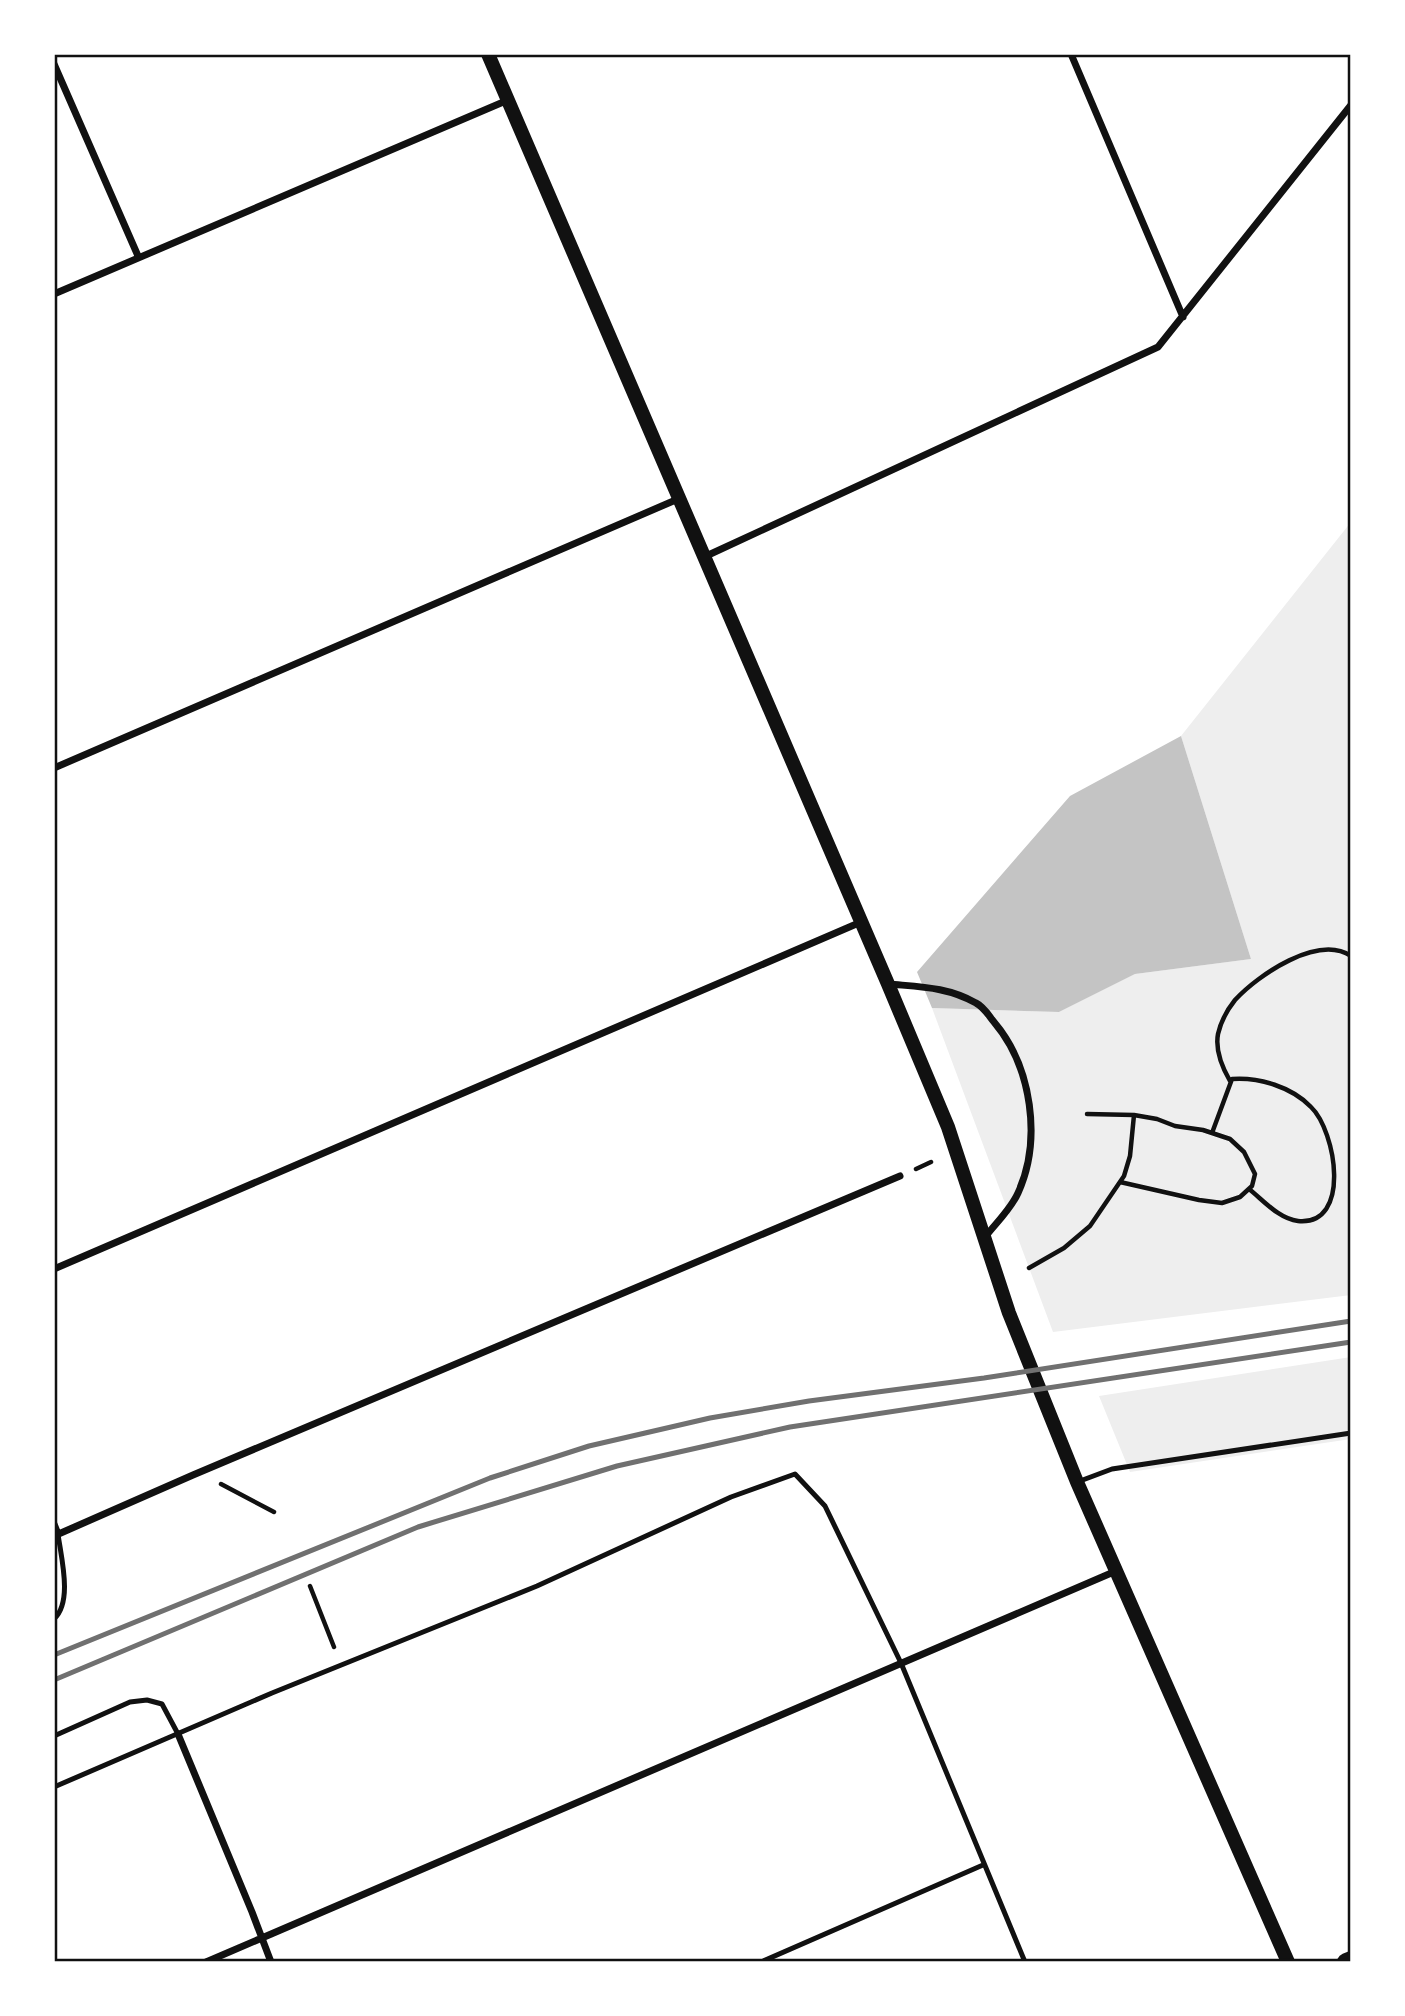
<svg xmlns="http://www.w3.org/2000/svg" width="1405" height="2016" viewBox="0 0 1405 2016" font-family="Raleway,sans-serif">
<style>
.green{fill:#eee}
.building{fill:#c4c4c4}
.lines{fill:none;stroke-linecap:round;stroke-linejoin:round}
.path{stroke:#111;stroke-width:4.5}
.service{stroke:#111;stroke-width:5}
.minor{stroke:#111;stroke-width:7}
.secondary{stroke:#111;stroke-width:14}
.primary{stroke:#111;stroke-width:18}
.rail{stroke:#707070;stroke-width:5}
.neatline{fill:none;stroke:#111;stroke-width:2.5}
</style>
<rect width="100%" height="100%" fill="#fff"/>
<path class="green" d="M 1351,522 L 1351,1295 L 1053,1332 L 932,1008 L 1059,1012 L 1135,974 L 1251,959 L 1181,736 Z
M 1351,1357 L 1351,1439 L 1130,1472 L 1099,1396 Z"/>
<path class="building" d="M 1181,736 L 1251,959 L 1135,974 L 1059,1012 L 932,1008 L 917,972 L 1070,796 Z"/>
<g class="lines">
<path class="path" d="M 1230,1081 C 1222,1067 1215,1050 1218,1034 C 1221,1021 1227,1010 1235,1000 C 1258,975 1318,934 1351,956
M 1212,1133 L 1232,1079 C 1259,1077 1292,1087 1311,1107 C 1336,1131 1352,1226 1298,1221 C 1279,1219 1263,1200 1249,1189
M 916,1169 L 931,1162
M 1120,1182 L 1199,1200 L 1222,1203 L 1240,1197 L 1252,1186 L 1255,1174 L 1244,1152 L 1230,1139 L 1203,1130 L 1175,1126 L 1157,1119 L 1134,1115
M 1029,1268 L 1064,1248 L 1090,1226 L 1124,1176 L 1130,1156 L 1134,1115 L 1087,1114
M 221,1484 L 274,1512
M 310,1586 L 334,1647"/>
<path class="service" d="M 1080,1481 L 1112,1469 L 1351,1433
M 54,1619 C 73,1602 61,1557 58,1534
M 54,1736 L 130,1702 L 147,1700 L 162,1704 L 178,1734
M 54,1787 L 272,1693 L 537,1586 L 731,1497 L 795,1474 L 825,1506 L 901,1663 L 1025,1962
M 761,1962 L 983,1865"/>
<path class="minor" d="M 1071,54 L 1183,317
M 54,64 L 138,256
M 54,294 L 508,100
M 704,557 L 1158,347 L 1351,105
M 54,768 L 678,499
M 889,984 C 921,987 948,987 976,1003 C 984,1007 989,1016 994,1022 C 1032,1067 1042,1140 1018,1193 C 1011,1209 996,1223 986,1236
M 54,1269 L 861,922
M 54,1524 L 58,1534
M 54,1536 L 193,1475 L 900,1176
M 178,1734 L 252,1912 L 271,1962
M 206,1962 L 1116,1571"/>
<path class="secondary" d="M 488,54 L 888,984 L 948,1127 L 1009,1313 L 1077,1482 L 1288,1962"/>
<path class="primary" d="M 1346,1962 L 1351,1960"/>
<path class="rail" d="M 54,1655 L 490,1478 L 589,1446 L 710,1418 L 809,1401 L 984,1378 L 1351,1321
M 54,1680 L 418,1527 L 617,1466 L 790,1427 L 1351,1342"/>
</g>
<rect width="1405" height="2016" fill="none" stroke="#ffffff" stroke-width="112"/>
<rect x="56" y="56" width="1293" height="1904" class="neatline"/>
</svg>
